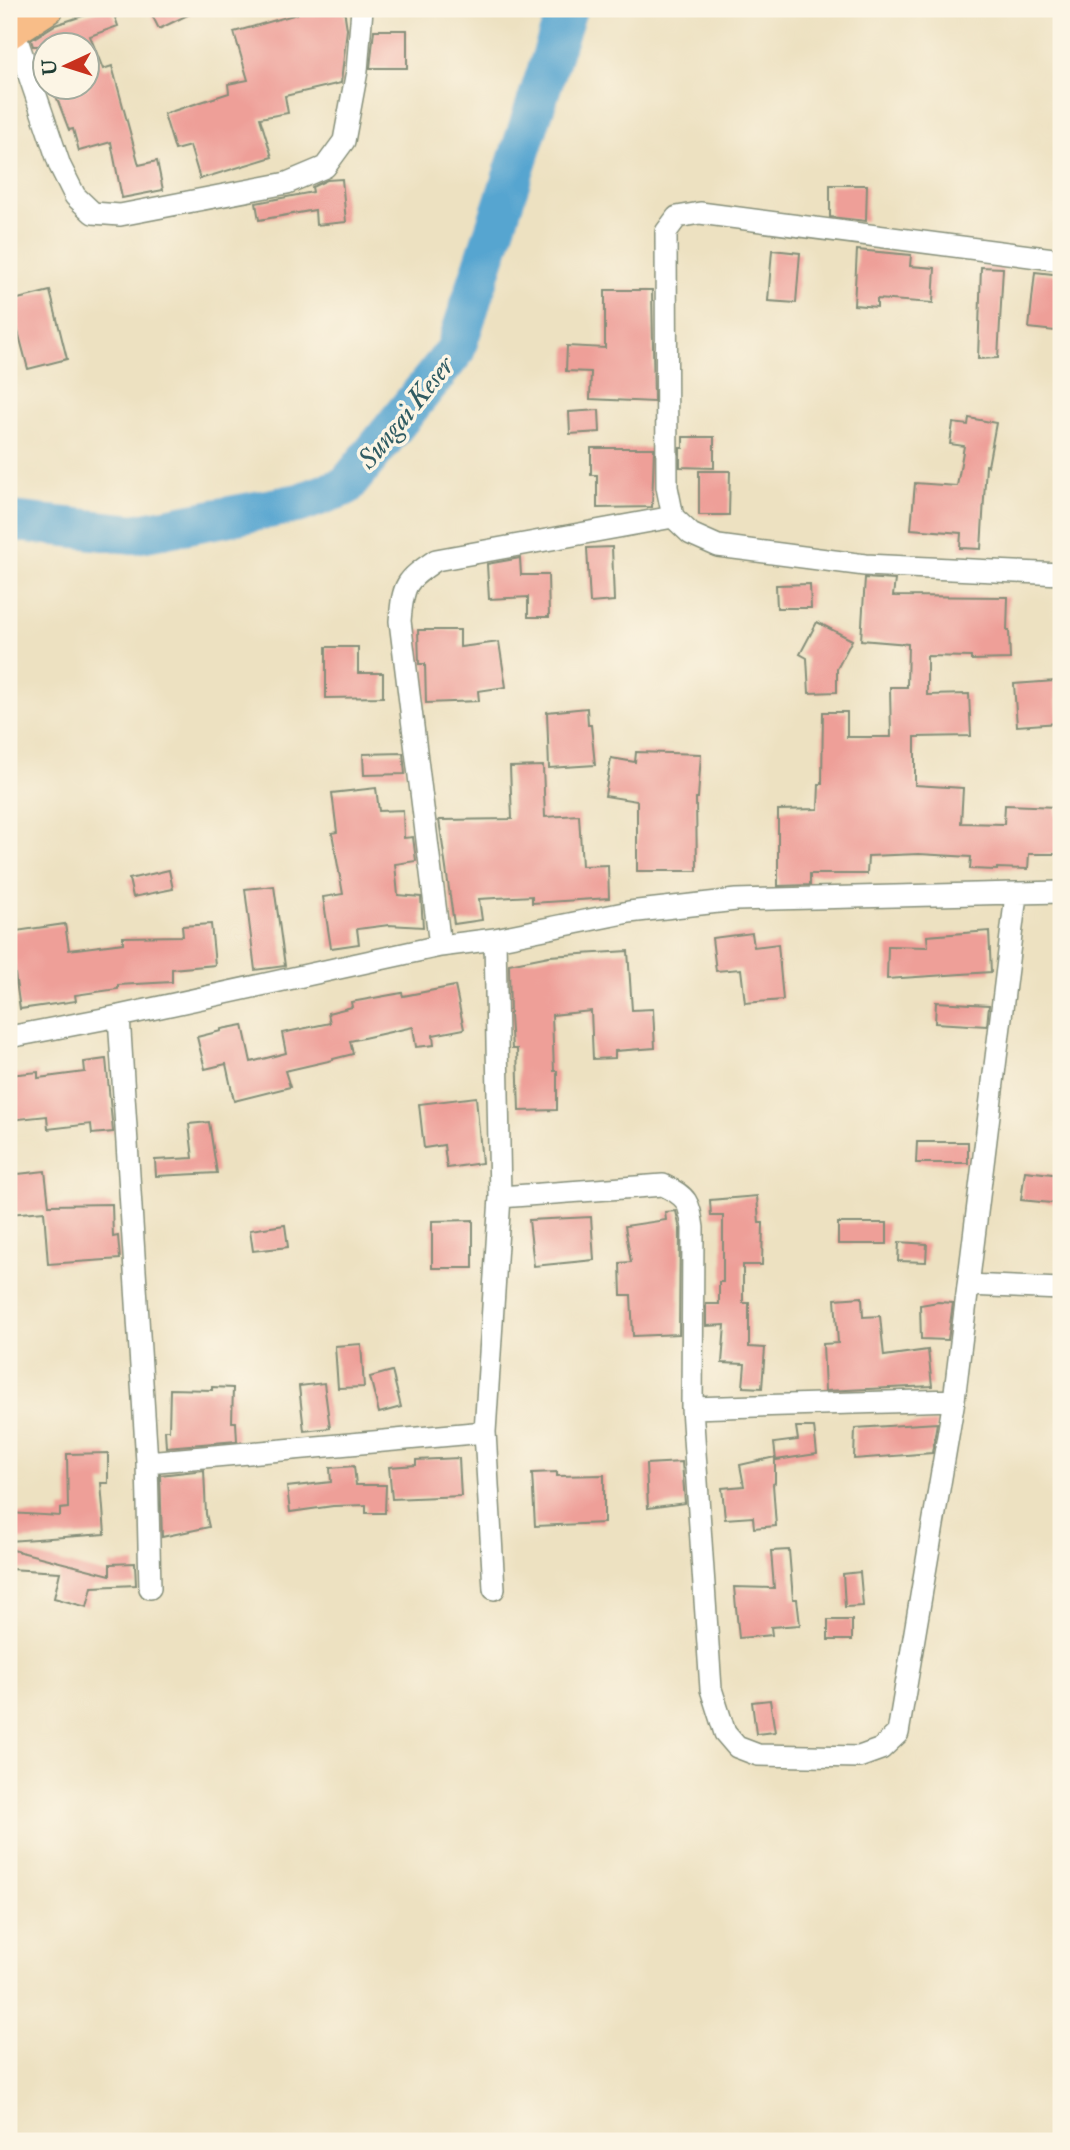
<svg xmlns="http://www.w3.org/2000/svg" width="1070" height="2150" viewBox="0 0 1070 2150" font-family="'IM FELL Double Pica',serif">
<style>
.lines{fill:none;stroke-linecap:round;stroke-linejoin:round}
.river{stroke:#56a5d0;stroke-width:40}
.building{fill:#ee9f98}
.minor-casing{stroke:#868f7a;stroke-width:24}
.major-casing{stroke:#868f7a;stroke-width:31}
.minor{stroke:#fff;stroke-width:21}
.major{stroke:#f8bd88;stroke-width:28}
.labels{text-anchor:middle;stroke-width:7;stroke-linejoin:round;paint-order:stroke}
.water-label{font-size:28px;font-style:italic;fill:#305c63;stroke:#fcf5e5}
</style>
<rect width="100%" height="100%" fill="#fcf5e5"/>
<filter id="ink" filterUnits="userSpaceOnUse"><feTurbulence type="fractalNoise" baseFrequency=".0143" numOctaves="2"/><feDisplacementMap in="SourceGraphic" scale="14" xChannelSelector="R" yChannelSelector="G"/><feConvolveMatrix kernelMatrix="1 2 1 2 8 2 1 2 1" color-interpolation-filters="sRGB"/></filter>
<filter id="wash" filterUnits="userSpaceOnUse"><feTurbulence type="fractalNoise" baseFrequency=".00686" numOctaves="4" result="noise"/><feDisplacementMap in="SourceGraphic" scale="28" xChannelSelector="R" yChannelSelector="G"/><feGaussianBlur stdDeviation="1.57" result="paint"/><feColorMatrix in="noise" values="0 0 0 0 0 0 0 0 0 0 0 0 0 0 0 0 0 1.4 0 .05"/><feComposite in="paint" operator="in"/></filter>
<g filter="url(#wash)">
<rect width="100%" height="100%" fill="#ede1c1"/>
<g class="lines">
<path class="river" d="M 9,521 L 134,534 L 300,503 L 346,486 L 455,351 L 567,9"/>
</g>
<g id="blocks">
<path class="building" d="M 104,9 L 112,9 L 118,26 L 90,36 L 103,69 L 112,66 L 139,165 L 157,161 L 163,190 L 122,198 L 111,142 L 79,151 L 73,129 L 69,130 L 53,88 L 88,88 L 88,46 L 33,46 L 31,40 L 55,25 Z
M 149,9 L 200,9 L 159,29 Z
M 296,9 L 344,9 L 347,29 L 341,83 L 285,96 L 288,113 L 260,118 L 272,157 L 200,179 L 190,146 L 175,150 L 164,114 L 229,93 L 228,84 L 248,80 L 234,32 L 297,14 Z
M 374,30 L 407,30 L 407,68 L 370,68 Z
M 342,179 L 346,222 L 316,225 L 315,210 L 259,220 L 256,203 L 313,192 L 312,187 L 327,180 Z
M 830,185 L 867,185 L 866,221 L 830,217 Z
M 772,250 L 800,253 L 796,303 L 768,301 Z
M 857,250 L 911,255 L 910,266 L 935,268 L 933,303 L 877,299 L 877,307 L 854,305 Z
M 981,267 L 1003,268 L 998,358 L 978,359 Z
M 1035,272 L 1061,275 L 1055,331 L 1029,328 Z
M 605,290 L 652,290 L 654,402 L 590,399 L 591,372 L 566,371 L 567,346 L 605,348 Z
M 50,291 L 67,359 L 28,369 L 10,301 Z
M 599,410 L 600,432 L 570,434 L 569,412 Z
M 969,418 L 996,423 L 988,466 L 986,465 L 981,549 L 960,548 L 961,533 L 911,529 L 915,483 L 957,486 L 964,446 L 950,444 L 953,423 L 968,425 Z
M 683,437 L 714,437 L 714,468 L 680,467 L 680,448 L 683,448 Z
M 591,448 L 654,448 L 652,507 L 597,508 L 597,475 L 591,475 Z
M 699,471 L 730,471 L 729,515 L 699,515 Z
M 612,547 L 614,601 L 590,603 L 587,548 Z
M 520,558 L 521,575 L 548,575 L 549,617 L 528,617 L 528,597 L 489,599 L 487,564 Z
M 865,578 L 895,580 L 893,596 L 1008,597 L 1007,631 L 1009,631 L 1010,659 L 971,660 L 971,657 L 927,656 L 927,695 L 969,694 L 971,736 L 915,737 L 915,785 L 963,788 L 961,823 L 1004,824 L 1005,805 L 1056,807 L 1056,816 L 1061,816 L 1061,854 L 1029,854 L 1028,869 L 997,868 L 997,870 L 970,869 L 971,857 L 919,854 L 868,856 L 867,874 L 810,874 L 810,885 L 778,886 L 778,810 L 818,809 L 819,784 L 822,784 L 823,712 L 847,712 L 847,737 L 891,737 L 890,687 L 907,687 L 908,644 L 861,640 Z
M 810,584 L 811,608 L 777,608 L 776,585 Z
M 817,622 L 852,640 L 837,669 L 837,692 L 809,693 L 807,658 L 800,654 Z
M 418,630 L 460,630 L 460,647 L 499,642 L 506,687 L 478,691 L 479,701 L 426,703 L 425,664 L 419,664 Z
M 326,647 L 358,647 L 358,673 L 383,673 L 383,697 L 326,698 Z
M 1055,681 L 1058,723 L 1017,726 L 1014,684 Z
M 587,708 L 588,725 L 591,725 L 595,765 L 549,768 L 547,712 Z
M 636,752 L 701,754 L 698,798 L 696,798 L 697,871 L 637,871 L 637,801 L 605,796 L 611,758 L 635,762 Z
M 403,753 L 405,774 L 364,775 L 363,754 Z
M 543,766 L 545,817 L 579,815 L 582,866 L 608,865 L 609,898 L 532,903 L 532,896 L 479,899 L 482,920 L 454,924 L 439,820 L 512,819 L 510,767 Z
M 376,788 L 379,811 L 403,810 L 404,838 L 413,837 L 416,861 L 395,864 L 398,895 L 421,897 L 423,927 L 389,925 L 357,929 L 359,944 L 331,948 L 323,897 L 343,894 L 332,833 L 337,832 L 332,793 Z
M 169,870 L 173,889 L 133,897 L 129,879 Z
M 274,886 L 285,966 L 255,970 L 245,889 Z
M 65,924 L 69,950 L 123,943 L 123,937 L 183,936 L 182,926 L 211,924 L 215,965 L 172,969 L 172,982 L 118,985 L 118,989 L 75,995 L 76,1001 L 20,1009 L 9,932 Z
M 989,931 L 991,972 L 887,979 L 888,946 L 928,947 L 927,936 Z
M 752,933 L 754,947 L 778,944 L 783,1000 L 745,1003 L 741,969 L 716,971 L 712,938 Z
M 628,951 L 632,1010 L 653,1009 L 655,1048 L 615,1051 L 615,1058 L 593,1059 L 591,1011 L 552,1015 L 554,1071 L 557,1071 L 557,1110 L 519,1111 L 517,1049 L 512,1049 L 510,1015 L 509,964 L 549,956 Z
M 455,986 L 464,1029 L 433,1035 L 434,1045 L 416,1047 L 413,1027 L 350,1041 L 353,1054 L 333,1059 L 333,1060 L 285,1071 L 290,1087 L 234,1101 L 226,1064 L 205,1069 L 197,1037 L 221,1031 L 221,1029 L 243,1025 L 251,1062 L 286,1053 L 282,1033 L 330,1023 L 328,1013 L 352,1007 L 351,1002 L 402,993 L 403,996 Z
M 936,1002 L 989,1005 L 987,1026 L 935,1023 Z
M 106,1059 L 113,1132 L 92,1134 L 91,1124 L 48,1129 L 47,1116 L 10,1120 L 9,1075 L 38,1072 L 38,1078 L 85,1072 L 84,1062 Z
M 476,1097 L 482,1163 L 447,1168 L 444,1145 L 424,1148 L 419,1104 Z
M 209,1122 L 217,1173 L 156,1176 L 155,1160 L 193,1158 L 189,1124 Z
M 917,1142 L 968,1142 L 968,1163 L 916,1163 Z
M 45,1171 L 49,1205 L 112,1204 L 113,1237 L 118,1236 L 120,1259 L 48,1264 L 44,1211 L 9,1214 L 9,1175 Z
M 1025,1171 L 1061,1175 L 1061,1204 L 1021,1200 Z
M 757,1196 L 759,1223 L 763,1223 L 762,1265 L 743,1265 L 743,1303 L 749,1303 L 749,1347 L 765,1348 L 762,1388 L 743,1387 L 745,1364 L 722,1363 L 725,1325 L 706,1326 L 706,1304 L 719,1304 L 719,1282 L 723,1282 L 723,1216 L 711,1216 L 710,1200 Z
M 676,1211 L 680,1229 L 679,1334 L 633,1336 L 631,1295 L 621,1295 L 620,1263 L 631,1262 L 625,1226 L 666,1220 L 665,1212 Z
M 591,1217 L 594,1260 L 534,1266 L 529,1220 Z
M 473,1220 L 473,1268 L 432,1268 L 432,1221 Z
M 838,1223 L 887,1223 L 887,1244 L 838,1244 Z
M 285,1225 L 288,1247 L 253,1251 L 250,1230 Z
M 899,1242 L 927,1244 L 926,1262 L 898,1261 Z
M 862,1297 L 863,1317 L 880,1316 L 884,1356 L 928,1350 L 932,1386 L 825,1391 L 823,1344 L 838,1343 L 835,1299 Z
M 938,1302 L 953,1303 L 948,1340 L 921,1339 L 920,1305 Z
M 361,1344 L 364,1387 L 338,1388 L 335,1346 Z
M 392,1371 L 401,1407 L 379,1413 L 370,1377 Z
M 324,1383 L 330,1428 L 304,1431 L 299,1386 Z
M 212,1387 L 233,1388 L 232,1422 L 236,1422 L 237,1441 L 166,1447 L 165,1430 L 169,1430 L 170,1389 L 212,1390 Z
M 937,1423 L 932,1453 L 854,1459 L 855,1428 Z
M 796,1427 L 814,1427 L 817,1454 L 776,1460 L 774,1443 L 798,1440 Z
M 108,1453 L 108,1483 L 101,1483 L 105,1534 L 9,1541 L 9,1513 L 60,1516 L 60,1509 L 68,1508 L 67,1454 Z
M 775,1457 L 775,1483 L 773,1484 L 776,1526 L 754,1528 L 753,1517 L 725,1519 L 722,1488 L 744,1486 L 740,1465 Z
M 459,1458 L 461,1496 L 392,1499 L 389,1467 L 416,1465 L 416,1460 Z
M 682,1462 L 685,1503 L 648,1508 L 646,1464 Z
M 354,1466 L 356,1485 L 386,1485 L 385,1513 L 366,1513 L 366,1505 L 333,1506 L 290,1512 L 287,1487 L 331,1482 L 330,1468 Z
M 204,1470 L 206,1514 L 209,1527 L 162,1537 L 160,1475 Z
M 557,1472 L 557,1476 L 604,1475 L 604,1523 L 535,1526 L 532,1473 Z
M 9,1549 L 110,1575 L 110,1564 L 135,1563 L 136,1585 L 92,1587 L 87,1607 L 54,1598 L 60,1572 L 9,1569 Z
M 789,1550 L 793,1599 L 797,1599 L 800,1625 L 771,1627 L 772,1635 L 739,1638 L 734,1587 L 774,1588 L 771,1551 Z
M 860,1572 L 863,1606 L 845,1607 L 843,1574 Z
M 828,1620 L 852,1620 L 852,1640 L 828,1640 Z
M 770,1700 L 775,1732 L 756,1734 L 752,1702 Z"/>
</g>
</g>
<g filter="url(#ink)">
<use href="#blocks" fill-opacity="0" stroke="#868f7a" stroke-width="2"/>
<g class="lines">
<g class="minor-casing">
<path id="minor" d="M 14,31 L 60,166 L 75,196 L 93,213 L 120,215 L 287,183 L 325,167 L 344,141 L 357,71 L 362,9
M 1061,260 L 700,213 L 677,217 L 666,232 L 667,487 L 673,517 L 691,534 L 718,546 L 865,565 L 1061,574
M 440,946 L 400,621 C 403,584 405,581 436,560 L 673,517
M 119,1016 L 147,1462 L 150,1588
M 9,1037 L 119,1016 L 440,946 L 495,939 L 629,912 L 736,900 L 1061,892
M 500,1197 L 663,1185 C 688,1197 689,1202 693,1228 L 692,1408 L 711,1689 L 725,1733 L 737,1747 L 758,1755 L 859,1757 L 881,1749 L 898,1733 L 954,1400 L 1016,895
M 968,1285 L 1061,1289
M 692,1408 L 954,1400
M 147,1462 L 485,1432
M 494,1589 L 485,1432 L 500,1197 L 495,939"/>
</g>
<g class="major-casing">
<path id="major" d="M 9,35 L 49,9"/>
</g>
<use href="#minor" class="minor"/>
<use href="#major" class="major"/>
</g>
</g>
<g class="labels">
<g class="water-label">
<text transform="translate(405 412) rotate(-51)" y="10">Sungai Keser</text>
</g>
</g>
<rect width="1070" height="2150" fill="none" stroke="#fcf5e5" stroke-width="35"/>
<g transform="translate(66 66) rotate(266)"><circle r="33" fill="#fcf5e5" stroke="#a4ab9e" stroke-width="2"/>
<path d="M0-5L12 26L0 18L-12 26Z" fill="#c8321e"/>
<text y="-10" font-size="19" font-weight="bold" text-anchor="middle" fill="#1f3d34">U</text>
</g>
</svg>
